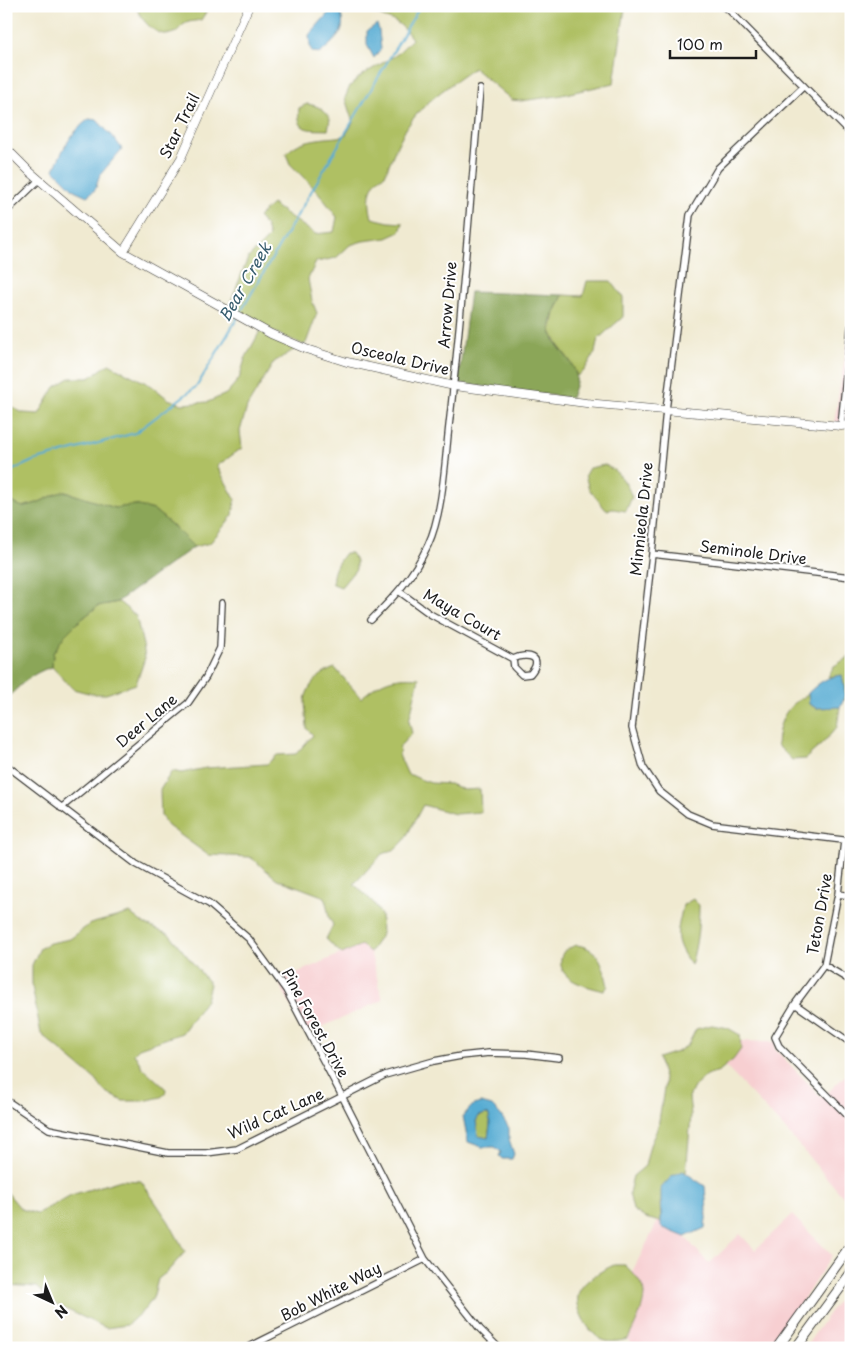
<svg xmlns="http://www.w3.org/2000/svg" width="857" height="1354" viewBox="0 0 857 1354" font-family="'Playpen Sans',sans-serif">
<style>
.built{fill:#f7cfd1}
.green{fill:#afc063;stroke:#666e40}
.forest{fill:#8ba659;stroke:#54613a}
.water{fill:#57acd3;stroke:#3a6478;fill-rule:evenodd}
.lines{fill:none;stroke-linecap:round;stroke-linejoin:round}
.stream{stroke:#57acd3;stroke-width:2}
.minor-casing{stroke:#3c3b37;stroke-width:8}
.tertiary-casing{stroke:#3c3b37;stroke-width:9}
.primary-casing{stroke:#3c3b37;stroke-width:11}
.minor{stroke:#fff;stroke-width:5.5}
.tertiary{stroke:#fff;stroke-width:8}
.primary{stroke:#fff;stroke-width:9}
.labels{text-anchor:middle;stroke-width:4;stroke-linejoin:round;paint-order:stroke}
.street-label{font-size:15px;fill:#1c1c1c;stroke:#fff}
.water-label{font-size:16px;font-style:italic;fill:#375d6e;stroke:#fff}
</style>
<rect width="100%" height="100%" fill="#fff"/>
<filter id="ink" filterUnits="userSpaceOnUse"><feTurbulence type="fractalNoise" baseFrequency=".02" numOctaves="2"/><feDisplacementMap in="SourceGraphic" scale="10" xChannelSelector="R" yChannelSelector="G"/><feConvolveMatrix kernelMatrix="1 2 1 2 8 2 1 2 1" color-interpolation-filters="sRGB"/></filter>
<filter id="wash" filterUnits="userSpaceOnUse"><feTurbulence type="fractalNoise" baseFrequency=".0096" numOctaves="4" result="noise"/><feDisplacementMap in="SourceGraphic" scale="20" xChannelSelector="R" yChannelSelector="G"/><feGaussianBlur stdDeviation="1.12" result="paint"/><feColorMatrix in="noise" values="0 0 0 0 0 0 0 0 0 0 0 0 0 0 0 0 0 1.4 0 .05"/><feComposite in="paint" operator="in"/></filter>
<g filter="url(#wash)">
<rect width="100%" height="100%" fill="#f0ead1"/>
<path class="built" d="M 851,322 L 851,422 L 834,422 Z
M 361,945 L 370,951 L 383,1000 L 306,1034 L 278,981 Z
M 740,1041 L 776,1042 L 774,1048 L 822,1098 L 851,1070 L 851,1206 L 783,1127 L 725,1066 L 733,1060 L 741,1049 Z
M 792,1215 L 832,1255 L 772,1348 L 631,1348 L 633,1345 L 628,1339 L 638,1318 L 640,1284 L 632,1272 L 658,1221 L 661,1222 L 661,1227 L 685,1237 L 709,1264 L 740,1234 L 755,1250 Z
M 851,1282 L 851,1348 L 805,1348 L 820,1326 Z"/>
<path class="green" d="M 136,6 L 207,6 L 208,9 L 201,20 C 197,21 190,21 186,23 C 181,25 179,31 174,33 C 157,40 140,19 136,6 Z
M 369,6 L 607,6 L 625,8 L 614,83 L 557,96 L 521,101 L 512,100 L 474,68 C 453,83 428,99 412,120 C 400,136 392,157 385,175 C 367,184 368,201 372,218 L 389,222 L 403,223 L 400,232 L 387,238 L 363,241 L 350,245 L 336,258 L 316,262 L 308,279 L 312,301 L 317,313 L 306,343 L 304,345 L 272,331 L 229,306 L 248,258 L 269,237 L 266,226 L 258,217 L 272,204 L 315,234 L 334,232 L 337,217 L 318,192 L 290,164 L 286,154 C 300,137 325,139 345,136 L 353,123 L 345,98 L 350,86 L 362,75 L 396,55 L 412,39 C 407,32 402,25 394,21 C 385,17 375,16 369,6 Z
M 307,104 C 319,106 324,109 330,119 L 328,130 C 309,129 296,133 299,108 Z
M 587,281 L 611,281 L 623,297 L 623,317 L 598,339 L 595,352 L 590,361 L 584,371 L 577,376 L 571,362 L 558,345 L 551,331 L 555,313 L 563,295 L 583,296 Z
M 260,331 L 297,348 L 274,362 L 247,407 L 240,431 L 242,448 L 217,466 L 235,499 L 233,515 L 210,543 L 194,547 L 172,525 L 154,510 L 135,505 L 115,508 L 63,491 L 37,503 L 22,507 L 6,500 L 6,404 L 23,413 L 39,414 L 55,387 L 70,378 L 89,378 L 109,364 L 152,386 L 168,399 L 182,404 L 208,402 L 226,394 L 239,379 L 245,359 Z
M 605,465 C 620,472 626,482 632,497 L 626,511 L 613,509 L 606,510 L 589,489 L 585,475 L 589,468 Z
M 345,553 L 351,553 L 356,561 L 356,569 L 341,587 L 333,584 C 331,572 338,562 345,553 Z
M 119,602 L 136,616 L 143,645 L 145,658 L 136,684 L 106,694 L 92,694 L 73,689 L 52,667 L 53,653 L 64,636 L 77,623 L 98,606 Z
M 851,656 L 851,701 L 844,700 L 844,687 L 842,675 L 828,677 L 834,666 Z
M 335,668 L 361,698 C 381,681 392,676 419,678 L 409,721 L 412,733 L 400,746 L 399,755 L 408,775 L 411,775 L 422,780 L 431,783 L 450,784 L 464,790 L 480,789 L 481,812 L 455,814 L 423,805 L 404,841 L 396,849 L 382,854 L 354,884 L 374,903 L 381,915 L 382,934 L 370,952 L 361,945 L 342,954 L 326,939 L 333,925 L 329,917 L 325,897 L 277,879 L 250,857 L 208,855 L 168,826 L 161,816 L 160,790 L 172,771 L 181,773 L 206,768 L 267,764 L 277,755 L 296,754 L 313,735 L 307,729 C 307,721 305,707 305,701 C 307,685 320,673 335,668 Z
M 809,694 L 809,704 L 816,708 L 840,707 L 837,727 L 823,743 L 805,759 L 792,760 L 777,745 C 779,720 785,706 809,694 Z
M 693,899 L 699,905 C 699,927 697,944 691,965 C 672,938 677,935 683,905 Z
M 130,913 L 144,924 L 170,935 L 210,984 L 206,1000 L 182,1033 L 139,1048 L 134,1053 L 142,1067 L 166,1089 L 165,1094 L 161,1097 L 144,1101 L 123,1101 L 104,1091 L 96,1080 L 41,1034 L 32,986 L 32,965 L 40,948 L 50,943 L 70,939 L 90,924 Z
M 577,945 C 601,949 603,966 608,986 L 604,991 C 586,986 558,981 561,959 C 562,949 569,948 577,945 Z
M 712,1025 L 728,1028 L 740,1035 L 741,1049 L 733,1060 L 719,1071 L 707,1075 L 694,1087 L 689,1097 L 691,1116 L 686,1173 L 683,1171 L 660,1203 L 661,1222 L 645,1218 L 633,1210 L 629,1193 L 633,1176 L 645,1166 L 650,1145 L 658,1127 L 665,1082 L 658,1058 L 677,1052 L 688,1045 L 696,1029 Z
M 486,1114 L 489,1115 L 490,1125 L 488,1138 L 478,1136 L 476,1121 L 479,1116 Z
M 121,1180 L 141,1181 L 169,1222 L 185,1252 L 167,1272 L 158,1279 L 153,1298 L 146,1308 L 127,1325 L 106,1328 L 53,1303 L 37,1287 L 6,1285 L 6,1191 L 21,1209 L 37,1214 L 71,1195 Z
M 614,1265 L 625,1265 C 632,1272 644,1284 644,1294 C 644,1308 634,1327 628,1339 C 618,1341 608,1344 599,1338 C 586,1329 572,1304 580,1290 C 587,1278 603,1270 614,1265 Z"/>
<path class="forest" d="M 470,292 L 563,295 C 559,304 549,322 551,331 C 554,348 573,358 576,375 C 578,381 573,391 571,398 L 458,383 Z
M 63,491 L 115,508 L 135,505 L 154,510 L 172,525 L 194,547 L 117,602 L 98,606 L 77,623 L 64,636 L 53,653 L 52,667 C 31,673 22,684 6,699 L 6,500 L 23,507 L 37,503 Z"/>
<path class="water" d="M 332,9 L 340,11 C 348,33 335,39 321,53 L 312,52 L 310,46 L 309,35 Z
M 377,24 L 379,31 L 381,49 L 374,58 L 367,45 L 367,31 Z
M 89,119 L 97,120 L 117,142 L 122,149 L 100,175 L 95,190 L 87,196 L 74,190 L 54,170 C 62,150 71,132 89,119 Z
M 842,675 C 844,686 847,697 840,707 L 816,708 L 809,704 L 808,693 C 820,682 826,677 842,675 Z
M 481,1103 L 492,1106 L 500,1114 L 509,1128 L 509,1139 L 514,1154 L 512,1159 L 502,1159 L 499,1156 L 501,1152 L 495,1147 L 482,1147 L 468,1142 L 463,1116 L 473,1105 ZM 486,1114 L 489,1115 L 490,1125 L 488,1138 L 478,1136 L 476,1121 L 479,1116 Z
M 683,1171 L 705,1186 L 707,1210 L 705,1228 L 685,1237 L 661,1227 L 661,1188 L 672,1176 Z"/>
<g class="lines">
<path class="stream" d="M 240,313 L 420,6
M 6,473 L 33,461 L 135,433 L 197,386 L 238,317"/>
</g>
</g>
<g filter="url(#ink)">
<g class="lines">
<g class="minor-casing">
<path id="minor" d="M 722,6 L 728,9 L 851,134
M 848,6 L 851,9
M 804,86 L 718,168 L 690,215 L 666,410 L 652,554 L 632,728 L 643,767 L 659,791 L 688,814 L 712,824 L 851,841
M 6,212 L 39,180
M 841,426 L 851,327
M 652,554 L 851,577
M 400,592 L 430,614 L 513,659 C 528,652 545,657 530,674 L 522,675 L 514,667 L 513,659
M 371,620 C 395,596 413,577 428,545 C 443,513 445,461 449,426 C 462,314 470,202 480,89
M 6,765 L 136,864 L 209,904 L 249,939 L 286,990 L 343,1098 L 425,1259 L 480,1329 L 499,1348
M 61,808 L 188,703 L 206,677 L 220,648 L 222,603
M 844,841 L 838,894 L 824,965 L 795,1004 L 775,1037 L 779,1046 L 851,1119
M 838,894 L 851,896
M 824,965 L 851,981
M 795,1004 L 851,1043
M 6,1100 L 49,1129 L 168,1153 L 206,1153 L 237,1149 L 385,1075 L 434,1061 L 461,1056 L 489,1053 L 526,1054 L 559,1058
M 247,1348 L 425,1259"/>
</g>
<g class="tertiary-casing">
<path id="tertiary" d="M 6,148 L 29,171 L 123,252 L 271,334 L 306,349 L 347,362 L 454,386 L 586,403 L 841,426 L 851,425
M 123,252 L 181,158 L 249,6"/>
</g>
<g class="primary-casing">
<path id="primary" d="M 777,1348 L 851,1245
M 796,1348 L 851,1273"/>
</g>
<use href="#minor" class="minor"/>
<use href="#tertiary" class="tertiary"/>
<use href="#primary" class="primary"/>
</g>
</g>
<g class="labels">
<g class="street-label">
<text transform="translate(180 126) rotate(-64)" y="5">Star Trail</text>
<text transform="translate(448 305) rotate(-85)" y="5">Arrow Drive</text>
<text transform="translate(400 359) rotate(13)" y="5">Osceola Drive</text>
<text transform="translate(642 519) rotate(-84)" y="5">Minnieola Drive</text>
<text transform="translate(753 553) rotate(7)" y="5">Seminole Drive</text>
<text transform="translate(462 615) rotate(30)" y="5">Maya Court</text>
<text transform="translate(147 721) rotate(-40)" y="5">Deer Lane</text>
<text transform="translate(820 914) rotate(-80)" y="5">Teton Drive</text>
<text transform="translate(315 1023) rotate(61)" y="5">Pine Forest Drive</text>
<text transform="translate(276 1114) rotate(-24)" y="5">Wild Cat Lane</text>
<text transform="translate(331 1292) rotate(-27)" y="5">Bob White Way</text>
</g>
<g class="water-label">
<text transform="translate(245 282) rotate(-60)" y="6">Bear Creek</text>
</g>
</g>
<rect width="857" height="1354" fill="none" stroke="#fff" stroke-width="25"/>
<g transform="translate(52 1302) rotate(136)" stroke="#ffffff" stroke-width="4" paint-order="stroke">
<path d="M0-4L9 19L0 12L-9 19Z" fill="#1c1c1c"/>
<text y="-8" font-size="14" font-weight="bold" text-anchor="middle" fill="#1c1c1c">N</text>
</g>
<path d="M670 50v8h86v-8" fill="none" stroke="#1c1c1c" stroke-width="2.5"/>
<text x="677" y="50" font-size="15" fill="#1c1c1c" stroke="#ffffff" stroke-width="4" paint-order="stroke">100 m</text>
</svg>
